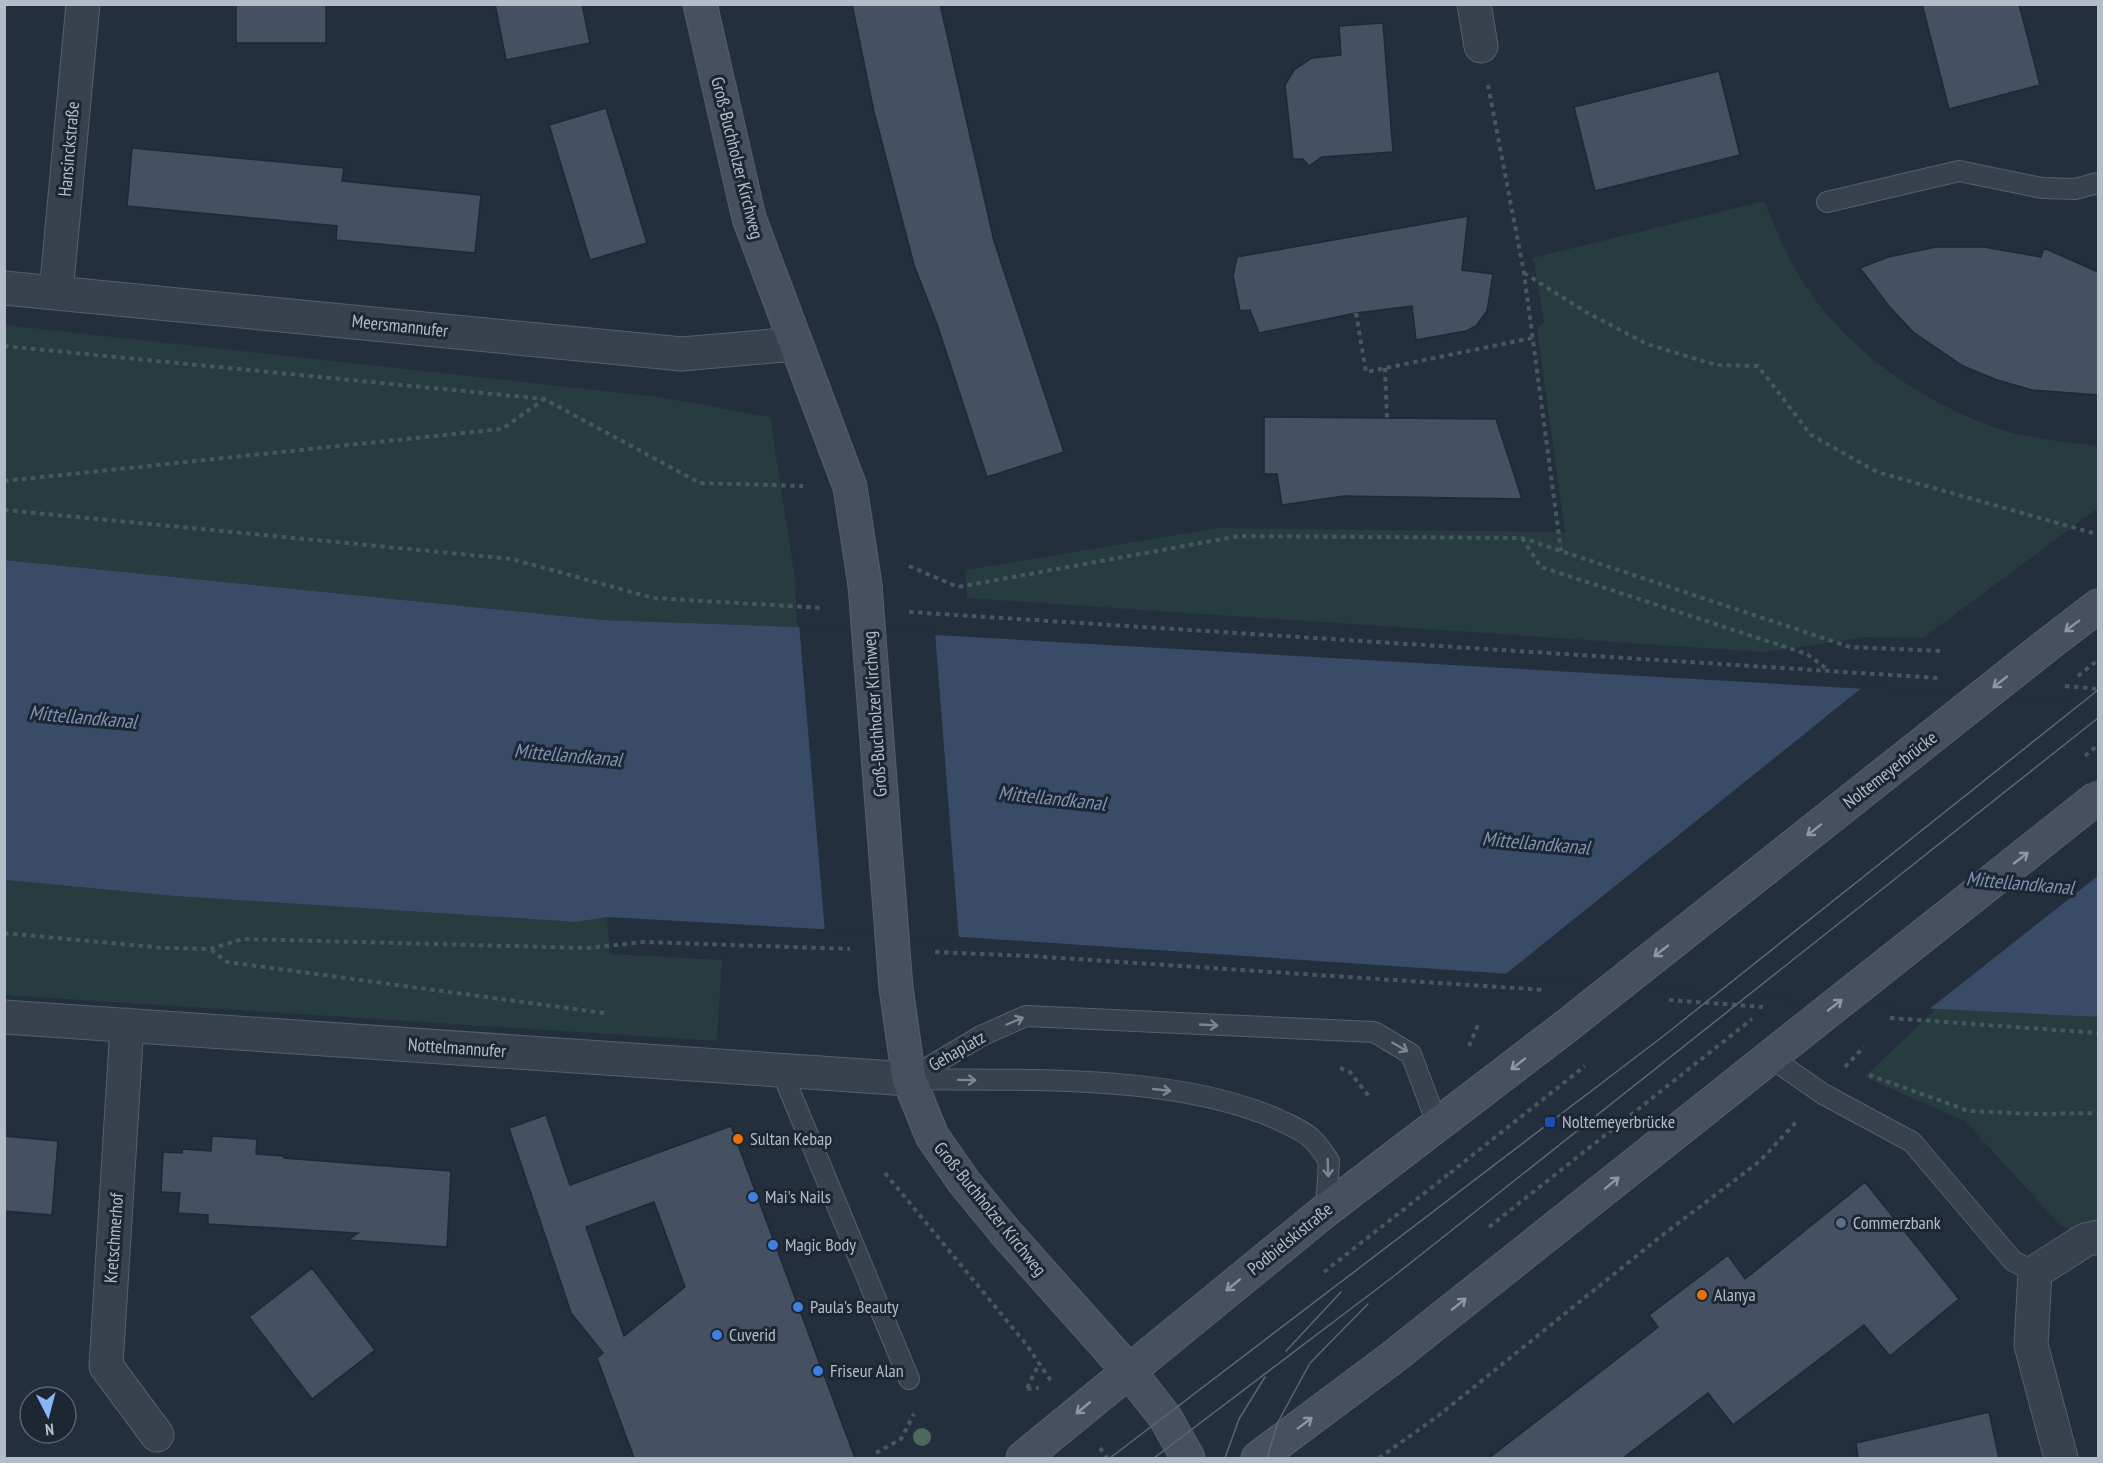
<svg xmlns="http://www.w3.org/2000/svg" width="2103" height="1463" viewBox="0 0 2103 1463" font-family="'PT Sans Narrow',sans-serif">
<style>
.green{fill:#263c3f}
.water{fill:#394c67}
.pier{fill:#242f3e}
.building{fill:#455162;stroke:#1f2835;stroke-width:1.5;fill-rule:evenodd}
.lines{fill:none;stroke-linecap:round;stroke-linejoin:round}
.lane-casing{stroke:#565f6c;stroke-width:22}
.street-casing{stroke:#565f6c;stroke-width:35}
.secondary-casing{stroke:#565f6c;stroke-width:35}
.path{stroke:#44595c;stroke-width:4;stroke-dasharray:4.5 4.5;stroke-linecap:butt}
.lane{stroke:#38414e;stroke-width:20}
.street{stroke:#38414e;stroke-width:33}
.secondary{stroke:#465061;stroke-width:33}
.tram{stroke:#5a6575;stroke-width:1.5}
.secondary-bridge-casing{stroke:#565f6c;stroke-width:35;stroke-linecap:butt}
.path-bridge{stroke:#44595c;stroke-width:4;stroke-dasharray:4.5 4.5;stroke-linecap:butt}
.secondary-bridge{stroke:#465061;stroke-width:33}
.tree{fill:#4b6a5d}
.oneway{stroke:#8e96a5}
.oneway2{stroke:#7c8592}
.transit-dot{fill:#1a4fb4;stroke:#1d2633;stroke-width:2}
.food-dot{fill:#e8710a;stroke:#1d2633;stroke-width:2}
.shop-dot{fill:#3f7fe0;stroke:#1d2633;stroke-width:2}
.service-dot{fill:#5c6f8a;stroke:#1d2633;stroke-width:2}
.labels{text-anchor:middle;stroke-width:6;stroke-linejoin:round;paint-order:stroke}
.street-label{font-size:18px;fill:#b4bcc9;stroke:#1d2633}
.poi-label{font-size:18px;fill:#b4bcc9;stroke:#1d2633;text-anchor:start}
.water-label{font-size:20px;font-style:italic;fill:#7c92b1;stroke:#1d2633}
</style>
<rect width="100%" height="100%" fill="#242f3e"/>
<path class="green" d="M 1764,201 C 1775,228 1786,254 1801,279 C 1844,349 1923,403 1999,429 C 2031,439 2065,442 2098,446 L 2098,508 L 1923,638 L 1865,637 L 1764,652 L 967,598 L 966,570 L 1217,528 L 1565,532 L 1537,329 L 1544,321 L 1533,258 Z
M 5,325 L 659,397 L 770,417 L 795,579 L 797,627 L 603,620 L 5,560 Z
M 4,880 L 175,896 L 576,922 L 607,917 L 610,954 L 722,960 L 717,1041 L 5,995 Z
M 1936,1009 L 2098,1017 L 2098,1237 L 2085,1240 L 2058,1223 L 1965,1121 L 1864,1077 Z"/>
<path class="water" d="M 4,560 L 603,620 L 797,627 L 1935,693 L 2098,707 L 2098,1017 L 1936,1009 L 1571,978 L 964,937 L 607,917 L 576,922 L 175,896 L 5,880 Z"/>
<path class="pier" d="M 799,624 L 935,632 L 959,939 L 825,932 Z
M 1864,686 L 2098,704 L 2098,876 L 1927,1011 L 1502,977 Z"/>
<path class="building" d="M 236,4 L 326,4 L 326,43 L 236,43 Z
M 495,4 L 582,4 L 590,43 L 506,60 Z
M 852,4 L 940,4 L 994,241 L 1064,452 L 987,477 L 938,327 L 914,265 L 874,112 Z
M 1922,4 L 2019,4 L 2040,85 L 1949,109 Z
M 1383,23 L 1393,152 L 1322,157 L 1309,166 L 1303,159 L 1293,159 L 1285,85 L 1294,70 L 1312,58 L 1341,55 L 1339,26 Z
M 1719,71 L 1740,155 L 1595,191 L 1574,107 Z
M 606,108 L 647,243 L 590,260 L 549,125 Z
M 132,148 L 344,168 L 342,181 L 481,195 L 475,253 L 336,240 L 337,226 L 127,206 Z
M 1468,216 L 1462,270 L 1493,274 L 1487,311 L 1476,326 L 1466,331 L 1416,340 L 1412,306 L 1356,313 L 1259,333 L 1250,310 L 1240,311 L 1233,276 L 1237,257 Z
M 1936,247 L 1984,247 L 2041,257 L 2044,248 L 2098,272 L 2098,395 L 2032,390 L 1997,380 L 1963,366 L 1913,332 L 1888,305 L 1860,268 L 1888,257 Z
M 1264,417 L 1496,419 L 1522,499 L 1344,496 L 1282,505 L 1277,474 L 1264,474 Z
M 546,1115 L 570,1185 L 731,1126 L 855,1458 L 634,1458 L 597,1358 L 603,1353 L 571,1313 L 509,1128 ZM 654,1202 L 685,1287 L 624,1336 L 586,1227 Z
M 4,1136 L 58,1141 L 52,1215 L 4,1211 Z
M 212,1136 L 257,1139 L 256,1154 L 284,1156 L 284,1158 L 451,1171 L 447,1247 L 348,1240 L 358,1233 L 208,1224 L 208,1215 L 178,1213 L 180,1193 L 161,1192 L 163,1152 L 182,1153 L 182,1149 L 211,1151 Z
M 1865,1182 L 1959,1299 L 1890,1356 L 1864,1325 L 1733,1425 L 1708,1393 L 1623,1458 L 1489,1458 L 1658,1327 L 1649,1315 L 1728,1255 L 1745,1279 Z
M 312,1268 L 375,1350 L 312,1399 L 249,1317 Z
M 1989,1412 L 1999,1458 L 1858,1458 L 1856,1443 Z"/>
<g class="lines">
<g class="lane-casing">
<path id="lane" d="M 1827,202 L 1959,171 L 2042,188 L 2075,189 L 2098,183
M 1770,1057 L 1823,1094 L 1912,1142 L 2013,1261 L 2035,1272
M 781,1070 L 909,1379
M 909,1079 L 981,1036 L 1026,1016 L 1374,1032 L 1411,1054 L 1438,1126
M 909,1079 C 1023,1081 1172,1073 1277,1119 C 1289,1125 1303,1130 1312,1139 C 1319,1145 1324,1154 1329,1161 L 1326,1210"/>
</g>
<g class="street-casing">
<path id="street" d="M 1474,4 L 1481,46
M 4,288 L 682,354 L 795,344
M 56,293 L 83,4
M 4,1017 L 909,1079
M 127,1025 L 106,1366 L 157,1435
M 2061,1458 L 2031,1345 L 2035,1272 L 2085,1240 L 2098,1237"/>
</g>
<g class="secondary-casing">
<path id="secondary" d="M 700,4 L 749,218 L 850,487 L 865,585
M 2046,646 L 2098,606
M 896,988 L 909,1079 L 932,1136 L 964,1182 L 1005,1232 L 1128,1370 L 1165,1417 L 1188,1458
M 1023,1458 L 1326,1210 L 1564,1028
M 1258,1458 L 1392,1358 L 1789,1042"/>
</g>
<path class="path" d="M 1488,85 L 1524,273 L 1561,551
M 1524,273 L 1586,312 L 1647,344 L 1716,365 L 1758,366 L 1811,435 L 1877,472 L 2093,533
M 1356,313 L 1366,372 L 1532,338
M 4,346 L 544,399 L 700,483 L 803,486
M 1385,368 L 1387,418
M 4,481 L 502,429 L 543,400
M 4,510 L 512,559 L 653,598 L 824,608
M 1522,538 L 1541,567 L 1807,654 L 1828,670
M 909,566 L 958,587 L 1239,536 L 1522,538 L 1850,647 L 1941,651
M 909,612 L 1938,678
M 2065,686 L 2098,689
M 4,933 L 164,948 L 210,949 L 243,939 L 587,948 L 644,942 L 850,949
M 211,950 L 227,962 L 604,1013
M 935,952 L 1030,956 L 1545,990
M 1669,1000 L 1763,1007
M 1890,1018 L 2098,1033
M 1469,1046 L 1478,1025
M 1845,1067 L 1864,1047
M 1340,1068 L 1350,1072 L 1371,1099
M 1869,1075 L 1969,1111 L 2034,1114 L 2098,1113
M 885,1173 L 1026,1344 L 1051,1381
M 1324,1272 L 1450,1173
M 1027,1388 L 1039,1364
M 1027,1389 L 1039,1388
M 1100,1448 L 1107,1458
M 876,1453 L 901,1439 L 914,1414
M 1379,1458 L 1438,1416 L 1660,1237 L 1760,1161 L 1798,1120"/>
<use href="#lane" class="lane"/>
<use href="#street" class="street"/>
<use href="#secondary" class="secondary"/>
<path class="tram" d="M 1286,1351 L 1341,1292
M 1110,1458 L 1666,1034 L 2098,690
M 1154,1458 L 1394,1276 L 2098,718
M 1225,1458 L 1239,1419 L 1265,1377
M 1267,1458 L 1278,1422 L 1310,1363 L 1368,1304"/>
<g class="secondary-bridge-casing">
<path id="secondary-bridge" d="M 865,585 L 896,988
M 1564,1028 L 2046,646
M 1789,1042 L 2098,797"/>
</g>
<path class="path-bridge" d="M 2078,676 L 2098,660
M 2085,756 L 2098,745
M 1450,1173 L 1585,1066
M 1489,1227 L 1752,1019"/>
<use href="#secondary-bridge" class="secondary-bridge"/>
</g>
<circle class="tree" cx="922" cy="1437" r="9"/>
<defs><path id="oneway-shaft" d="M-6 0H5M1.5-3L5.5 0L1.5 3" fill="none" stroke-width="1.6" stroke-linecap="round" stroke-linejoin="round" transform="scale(1.5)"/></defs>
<g class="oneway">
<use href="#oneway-shaft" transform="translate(2072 626) rotate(143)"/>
<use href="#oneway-shaft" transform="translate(2000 682) rotate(142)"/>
<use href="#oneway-shaft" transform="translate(1814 830) rotate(142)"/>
<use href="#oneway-shaft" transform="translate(2021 858) rotate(-38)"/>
<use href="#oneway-shaft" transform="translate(1661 951) rotate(142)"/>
<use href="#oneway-shaft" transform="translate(1835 1005) rotate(-38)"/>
<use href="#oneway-shaft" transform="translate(1518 1064) rotate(142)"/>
<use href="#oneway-shaft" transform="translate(1612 1183) rotate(-39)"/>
<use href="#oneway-shaft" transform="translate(1233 1285) rotate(141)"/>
<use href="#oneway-shaft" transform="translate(1459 1304) rotate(-39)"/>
<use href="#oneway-shaft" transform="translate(1083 1408) rotate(140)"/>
<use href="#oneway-shaft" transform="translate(1305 1423) rotate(-37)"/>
</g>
<g class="oneway2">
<use href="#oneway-shaft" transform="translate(1015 1021) rotate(-23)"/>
<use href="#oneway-shaft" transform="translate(1209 1025) rotate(3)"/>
<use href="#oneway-shaft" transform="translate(1400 1047) rotate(30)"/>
<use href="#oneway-shaft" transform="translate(967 1080) rotate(1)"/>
<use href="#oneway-shaft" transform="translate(1162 1090) rotate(6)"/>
<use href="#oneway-shaft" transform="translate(1328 1168) rotate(88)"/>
</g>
<rect class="transit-dot" x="1544" y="1116" width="12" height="12" rx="3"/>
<g class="food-dot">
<circle cx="738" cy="1139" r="6"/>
<circle cx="1702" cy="1295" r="6"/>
</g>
<g class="shop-dot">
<circle cx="753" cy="1197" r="6"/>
<circle cx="773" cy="1245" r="6"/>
<circle cx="798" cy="1307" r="6"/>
<circle cx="717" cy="1335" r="6"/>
<circle cx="818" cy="1371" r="6"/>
</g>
<circle class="service-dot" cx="1841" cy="1223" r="6"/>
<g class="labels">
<g class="street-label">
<text transform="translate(69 149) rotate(-85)" y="6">Hansinckstraße</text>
<text transform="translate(737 158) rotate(76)" y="6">Groß-Buchholzer Kirchweg</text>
<text transform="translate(400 326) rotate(6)" y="6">Meersmannufer</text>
<text transform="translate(875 714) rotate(-94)" y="6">Groß-Buchholzer Kirchweg</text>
<text transform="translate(1890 770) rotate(-38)" y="6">Noltemeyerbrücke</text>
<text transform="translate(457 1048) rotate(4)" y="6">Nottelmannufer</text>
<text transform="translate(957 1051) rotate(-30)" y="6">Gehaplatz</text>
<text transform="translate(990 1209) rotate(51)" y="6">Groß-Buchholzer Kirchweg</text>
<text transform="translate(114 1238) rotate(-86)" y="6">Kretschmerhof</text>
<text transform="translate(1290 1239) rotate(-39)" y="6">Podbielskistraße</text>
</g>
<g class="poi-label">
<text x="1562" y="1128">Noltemeyerbrücke</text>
<text x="750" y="1145">Sultan Kebap</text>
<text x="765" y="1203">Mai's Nails</text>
<text x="1853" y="1229">Commerzbank</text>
<text x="785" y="1251">Magic Body</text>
<text x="1714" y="1301">Alanya</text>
<text x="810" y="1313">Paula's Beauty</text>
<text x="729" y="1341">Cuverid</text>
<text x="830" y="1377">Friseur Alan</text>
</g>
<g class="water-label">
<text transform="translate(83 717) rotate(5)" y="7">Mittellandkanal</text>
<text transform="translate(568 755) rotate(5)" y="7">Mittellandkanal</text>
<text transform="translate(1052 798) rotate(6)" y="7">Mittellandkanal</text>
<text transform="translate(1536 843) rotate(5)" y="7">Mittellandkanal</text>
<text transform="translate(2020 883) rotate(5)" y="7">Mittellandkanal</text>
</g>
</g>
<rect width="2103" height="1463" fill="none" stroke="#b4bcc9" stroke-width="12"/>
<g transform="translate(48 1415) rotate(174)"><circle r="28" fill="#1d2633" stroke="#59626f" stroke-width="1.5"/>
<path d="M0-4.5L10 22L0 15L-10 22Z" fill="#8ab4f8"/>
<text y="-9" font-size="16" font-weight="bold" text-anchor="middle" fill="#b4bcc9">N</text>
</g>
</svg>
